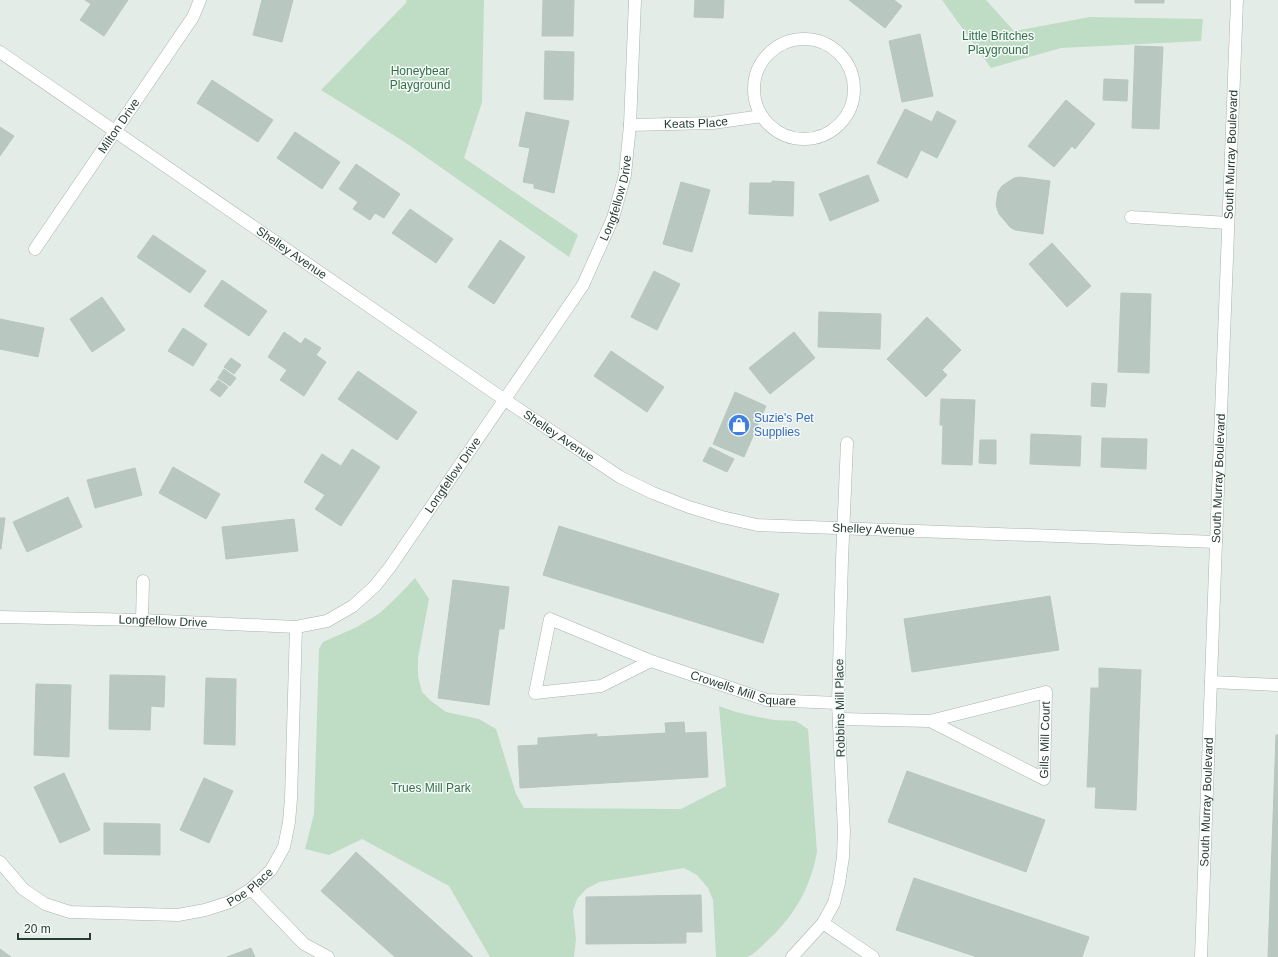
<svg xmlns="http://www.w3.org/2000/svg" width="1278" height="957" viewBox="0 0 1278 957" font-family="Helvetica,sans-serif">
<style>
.green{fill:#bfdcc5}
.building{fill:#b9c7c1;stroke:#b7c6bf}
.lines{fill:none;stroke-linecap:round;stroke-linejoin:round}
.minor-casing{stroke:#a7b4af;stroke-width:13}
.secondary-casing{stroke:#a3b7b0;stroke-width:13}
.minor{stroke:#fff;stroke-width:12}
.secondary{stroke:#fff;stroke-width:12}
.labels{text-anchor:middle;stroke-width:3;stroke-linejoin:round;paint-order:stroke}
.park-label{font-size:12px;fill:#327148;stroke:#f4f9f7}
.street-label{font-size:12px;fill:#253d35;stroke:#f4f9f7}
.shop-label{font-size:12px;fill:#366cbe;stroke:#f4f9f7;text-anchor:start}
</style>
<rect width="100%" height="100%" fill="#e4ece8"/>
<path class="green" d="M 407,0 L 484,0 L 482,102 L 464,158 L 578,235 L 569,257 L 403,141 L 321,90 L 406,3 Z
M 942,0 L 986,0 L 1014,31 L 1090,17 L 1203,19 L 1201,41 L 1061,48 L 991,68 Z
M 415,578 L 429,599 L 418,658 L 418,676 L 422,692 L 431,701 L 446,712 L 479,719 L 496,729 L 516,794 L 524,808 L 681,809 L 726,786 L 719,706 L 736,712 L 753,716 L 774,720 L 796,721 L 808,729 L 817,852 C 810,890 793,918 764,944 C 760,948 753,955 747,957 C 741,957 724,957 716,957 L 713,900 L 708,888 L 697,875 L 684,868 L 599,882 L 586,889 L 577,899 L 573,911 L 576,939 L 574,957 L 490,957 L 449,886 L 362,839 L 329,855 L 305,849 L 314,814 L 319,649 L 323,642 L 357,627 L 380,613 L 398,596 Z"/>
<path class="building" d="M 85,0 L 128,0 L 104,36 L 80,20 L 91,4 Z
M 262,0 L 293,0 L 282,42 L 253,35 Z
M 543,0 L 574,0 L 573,36 L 542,36 Z
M 695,0 L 724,0 L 723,18 L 694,17 Z
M 849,0 L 894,0 L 902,6 L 885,28 Z
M 1135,0 L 1164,0 L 1164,3 L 1135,3 Z
M 920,34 L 933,96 L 902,102 L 889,41 Z
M 1135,46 L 1163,47 L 1159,129 L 1132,128 Z
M 545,51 L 574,52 L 573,100 L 544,99 Z
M 1104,79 L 1128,80 L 1127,101 L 1103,100 Z
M 212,80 L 273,120 L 258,142 L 197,103 Z
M 1066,100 L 1095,124 L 1075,149 L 1072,146 L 1054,167 L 1028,146 Z
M 905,109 L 932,122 L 937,111 L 956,121 L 937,158 L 921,150 L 907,178 L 877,163 Z
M 526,112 L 569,121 L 554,193 L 534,188 L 534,184 L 523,182 L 530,148 L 519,146 Z
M 0,127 L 14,136 L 0,156 Z
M 295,132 L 340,162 L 322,189 L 277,158 Z
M 356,164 L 400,194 L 384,218 L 375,213 L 370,220 L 353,209 L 358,202 L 339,189 Z
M 868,175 L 879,201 L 830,221 L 819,194 Z
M 1020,177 L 1050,181 L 1043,234 L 1015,230 L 1010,227 L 999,214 L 996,205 L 998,192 L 1002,186 L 1014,178 Z
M 772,181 L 794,182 L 793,216 L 749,214 L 750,183 L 772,183 Z
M 681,182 L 710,190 L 692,252 L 663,244 Z
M 410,209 L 453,239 L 436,263 L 392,233 Z
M 153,235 L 206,271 L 190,293 L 137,257 Z
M 500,240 L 525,257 L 494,304 L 468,287 Z
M 1052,243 L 1091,286 L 1067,307 L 1029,264 Z
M 654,271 L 680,284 L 657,330 L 631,317 Z
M 222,280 L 267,311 L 249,336 L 204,306 Z
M 1121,293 L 1151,294 L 1149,373 L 1118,372 Z
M 102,297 L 125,330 L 92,352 L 70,319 Z
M 819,312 L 881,314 L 880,349 L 818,347 Z
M 927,317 L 961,350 L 942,370 L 947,375 L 926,397 L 887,359 Z
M 0,319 L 44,328 L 38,357 L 0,349 Z
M 183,328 L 207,344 L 193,366 L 168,351 Z
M 284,332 L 301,344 L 305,338 L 321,348 L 316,355 L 326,362 L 304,396 L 280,380 L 287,370 L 268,357 Z
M 794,332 L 815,358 L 770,394 L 749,368 Z
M 611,351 L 664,387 L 647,412 L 594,376 Z
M 231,358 L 241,365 L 234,374 L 224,367 Z
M 224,369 L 236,378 L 230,386 L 218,378 Z
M 358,371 L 417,412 L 397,440 L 338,399 Z
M 218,380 L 228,387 L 220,397 L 210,390 Z
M 1092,383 L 1107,384 L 1105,407 L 1091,406 Z
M 735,392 L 766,406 L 744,457 L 713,444 Z
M 941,399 L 975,400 L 972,465 L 942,464 L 943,425 L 940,425 Z
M 1031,434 L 1081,436 L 1080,466 L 1030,464 Z
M 1102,438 L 1147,439 L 1146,469 L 1101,467 Z
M 980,440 L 996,440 L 996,464 L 979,463 Z
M 710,447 L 734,459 L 727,472 L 703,461 Z
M 352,449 L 380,467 L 341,526 L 315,509 L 325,495 L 304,482 L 322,454 L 341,466 Z
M 173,467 L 220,494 L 206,519 L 159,493 Z
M 135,468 L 142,495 L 95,508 L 87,480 Z
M 68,497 L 82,527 L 27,552 L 13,522 Z
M 0,518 L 5,518 L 1,549 L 0,549 Z
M 294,519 L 298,551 L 226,559 L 222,527 Z
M 559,526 L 779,594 L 763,643 L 543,575 Z
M 453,580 L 509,587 L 504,629 L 499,629 L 489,705 L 438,698 Z
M 1050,596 L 1059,650 L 912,672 L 904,619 Z
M 1099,668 L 1141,670 L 1136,810 L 1095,808 L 1096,787 L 1087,787 L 1091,688 L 1099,688 Z
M 110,675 L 165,676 L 164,707 L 151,706 L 150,730 L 109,729 Z
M 206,678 L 236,679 L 235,745 L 204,744 Z
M 36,684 L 71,685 L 69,757 L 34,755 Z
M 684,722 L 685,733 L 706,732 L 708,777 L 520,788 L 518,746 L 538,745 L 538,738 L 597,734 L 597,737 L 666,733 L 665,723 Z
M 1276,735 L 1278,735 L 1278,957 L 1268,957 Z
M 907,771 L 1045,820 L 1026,872 L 888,822 Z
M 64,773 L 90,830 L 60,843 L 34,787 Z
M 204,778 L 233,791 L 209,843 L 180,830 Z
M 104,823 L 160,824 L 160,855 L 104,854 Z
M 356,852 L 473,957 L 395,957 L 321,891 Z
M 914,878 L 1089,937 L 1082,957 L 977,957 L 896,930 Z
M 701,895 L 702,932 L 686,932 L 686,943 L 586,944 L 586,897 Z
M 251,948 L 255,957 L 227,957 Z
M 0,949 L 11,957 L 0,957 Z"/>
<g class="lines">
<g class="minor-casing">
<g id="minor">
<circle cx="804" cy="89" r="50"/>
<path id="s1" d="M 0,52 L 505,400 L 620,477 L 653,493 L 689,507 L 722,517 L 757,525 L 1216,542"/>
<path id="s2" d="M 630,125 L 713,123 L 762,116"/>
<path d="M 1131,217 L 1228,223"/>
<path id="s3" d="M 35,249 L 193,17 L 200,0"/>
<path id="s4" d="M 0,617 L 142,620 L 296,627 L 327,621 L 353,606 L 375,586 L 390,567 L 583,285 L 613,218 L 625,175 L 630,125 L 635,0"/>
<path d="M 142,620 L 143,581"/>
<path id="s5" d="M 651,661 L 601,686 L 535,693 L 550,619 L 651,661 L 767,700 L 838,703"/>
<path d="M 1211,682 L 1278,685"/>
<path id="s6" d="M 839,719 L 930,721 L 1044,779 L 1046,692 L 930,721"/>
<path id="s7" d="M 0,862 L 23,889 L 45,904 L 70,912 L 178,915 L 205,910 L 230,902 L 251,889 L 271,870 L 284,847 L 289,822 L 291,799 L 296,627"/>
<path d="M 251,889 L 304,944 L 328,957"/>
<path d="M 823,923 L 873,957"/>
<path d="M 792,957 L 823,923 L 834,903 L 839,883 L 843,857 L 844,831 L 838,703 L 842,560 L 847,443"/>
</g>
</g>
<g class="secondary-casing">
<g id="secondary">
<path id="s8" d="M 1201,957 L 1216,542 L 1237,0"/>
</g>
</g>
<use href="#minor" class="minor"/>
<use href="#secondary" class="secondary"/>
</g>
<defs>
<g id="shop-disc" transform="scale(1.15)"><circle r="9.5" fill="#3f7fe0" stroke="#f4f9f7"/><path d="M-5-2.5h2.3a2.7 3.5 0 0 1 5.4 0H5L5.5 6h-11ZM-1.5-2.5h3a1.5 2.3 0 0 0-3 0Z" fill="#fff"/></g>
</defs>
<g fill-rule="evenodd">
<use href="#shop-disc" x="739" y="425"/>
</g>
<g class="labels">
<g class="park-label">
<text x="998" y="40">Little Britches<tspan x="998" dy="14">Playground</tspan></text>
<text x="420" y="75">Honeybear<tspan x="420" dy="14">Playground</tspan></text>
<text x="431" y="792">Trues Mill Park</text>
</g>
<g class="street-label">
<text dy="4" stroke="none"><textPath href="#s2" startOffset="66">Keats Place</textPath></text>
<text dy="4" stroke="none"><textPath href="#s3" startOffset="149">Milton Drive</textPath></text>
<text dy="4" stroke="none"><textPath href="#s8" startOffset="803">South Murray Boulevard</textPath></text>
<text dy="4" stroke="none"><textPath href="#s4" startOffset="847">Longfellow Drive</textPath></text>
<text dy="4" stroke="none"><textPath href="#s1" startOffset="354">Shelley Avenue</textPath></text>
<text dy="4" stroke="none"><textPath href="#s1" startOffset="678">Shelley Avenue</textPath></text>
<text dy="4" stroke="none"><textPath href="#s4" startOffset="523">Longfellow Drive</textPath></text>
<text dy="4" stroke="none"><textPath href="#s8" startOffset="479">South Murray Boulevard</textPath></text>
<text dy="4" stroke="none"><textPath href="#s1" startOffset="1014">Shelley Avenue</textPath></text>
<text dy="4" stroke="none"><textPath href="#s4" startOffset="163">Longfellow Drive</textPath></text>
<text dy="4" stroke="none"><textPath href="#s5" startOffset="404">Crowells Mill Square</textPath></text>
<text transform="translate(840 708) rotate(-91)" y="4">Robbins Mill Place</text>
<text dy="4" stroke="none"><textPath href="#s6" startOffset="258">Gills Mill Court</textPath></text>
<text dy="4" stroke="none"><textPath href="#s8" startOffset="155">South Murray Boulevard</textPath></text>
<text dy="4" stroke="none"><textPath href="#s7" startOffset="275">Poe Place</textPath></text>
</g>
<g class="shop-label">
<text x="754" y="422">Suzie's Pet<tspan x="754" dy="14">Supplies</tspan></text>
</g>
</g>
<path d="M18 933v6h72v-6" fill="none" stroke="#253d35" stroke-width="2"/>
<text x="24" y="933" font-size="12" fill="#253d35" stroke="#f4f9f7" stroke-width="3" paint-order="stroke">20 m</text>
</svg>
